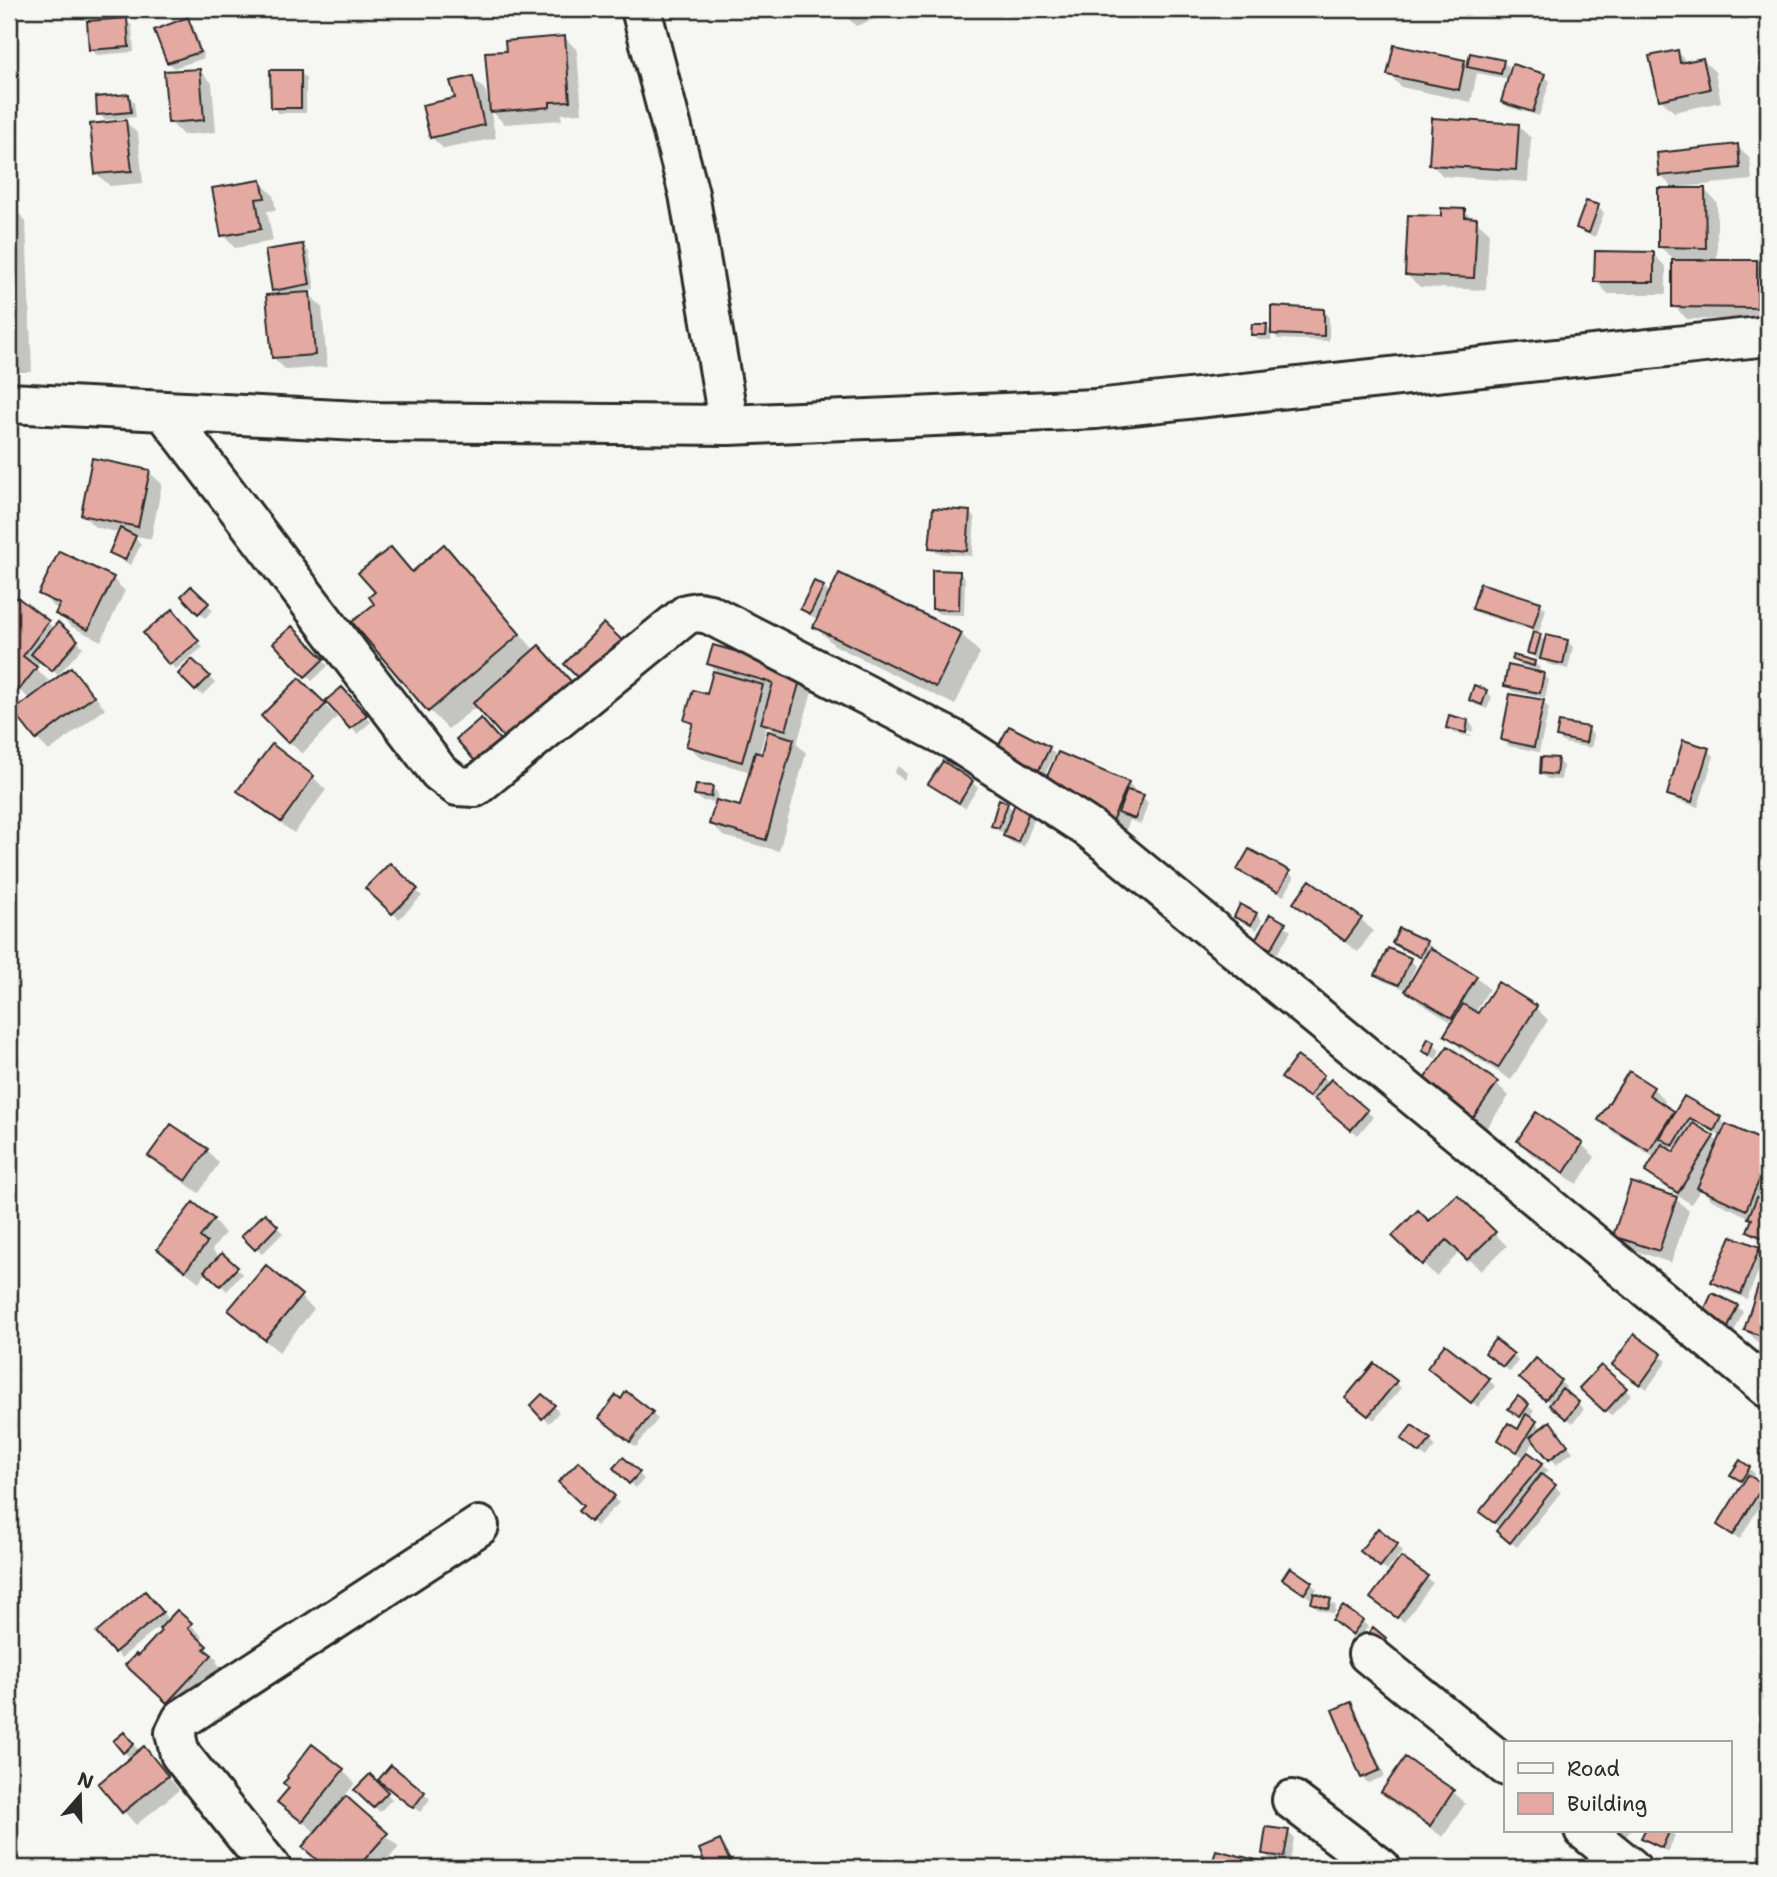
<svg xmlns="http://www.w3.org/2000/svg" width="1777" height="1877" viewBox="0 0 1777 1877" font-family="'Shantell Sans',sans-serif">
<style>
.shadow{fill:#0003;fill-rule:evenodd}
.building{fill:#e4aaa1;stroke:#2b2b2b;stroke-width:2}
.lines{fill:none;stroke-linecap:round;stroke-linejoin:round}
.minor-casing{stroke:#2b2b2b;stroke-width:44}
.minor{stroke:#f6f6f2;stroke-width:38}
</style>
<rect width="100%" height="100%" fill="#f6f6f2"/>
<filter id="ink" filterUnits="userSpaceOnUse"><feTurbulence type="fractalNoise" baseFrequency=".0143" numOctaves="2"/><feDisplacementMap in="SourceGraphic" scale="14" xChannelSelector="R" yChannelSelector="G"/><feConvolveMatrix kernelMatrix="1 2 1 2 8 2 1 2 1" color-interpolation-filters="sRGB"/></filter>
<g filter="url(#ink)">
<path class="shadow" d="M 841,9 L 902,9 L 856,26 L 843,13 Z
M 187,19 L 193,25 L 204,58 L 174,68 L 168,62 Z
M 126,20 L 132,26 L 134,52 L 97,55 L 91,49 Z
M 565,38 L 577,50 L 582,113 L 561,114 L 562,120 L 504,124 L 490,109 L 496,138 L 444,149 L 431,137 L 473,78 L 485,90 L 489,105 L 491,105 Z
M 1677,52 L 1688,63 L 1703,60 L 1715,72 L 1721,102 L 1674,112 L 1661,100 Z
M 1464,61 L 1469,66 L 1503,62 L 1509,67 L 1507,79 L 1477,73 L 1471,102 L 1401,87 L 1389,74 Z
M 199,70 L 212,83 L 216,132 L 183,135 L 170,122 Z
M 300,72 L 306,78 L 306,113 L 278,113 L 272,107 Z
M 1544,76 L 1550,81 L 1539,116 L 1508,107 L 1503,102 Z
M 128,96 L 134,102 L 136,117 L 105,120 L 99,114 Z
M 126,122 L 138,134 L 143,183 L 110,186 L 97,174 Z
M 1518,126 L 1531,138 L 1528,182 L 1443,176 L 1431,164 Z
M 1737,146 L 1750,159 L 1752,180 L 1681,187 L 1681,190 L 1705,190 L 1717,203 L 1717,262 L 1756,262 L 1768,274 L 1768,320 L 1687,319 L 1674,306 L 1674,259 L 1660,247 L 1675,190 L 1661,176 Z
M 260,182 L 273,195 L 276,210 L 267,211 L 273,241 L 235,248 L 223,235 Z
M 9,204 L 26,221 L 32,372 L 9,372 Z
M 1598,207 L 1604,213 L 1595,237 L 1584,233 L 1578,228 Z
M 1464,211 L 1489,232 L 1486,290 L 1420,287 L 1407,275 L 1442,218 Z
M 303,246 L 309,252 L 315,290 L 306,291 L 322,307 L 327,367 L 286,370 L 273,357 L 280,296 L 274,290 Z
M 1653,254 L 1666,267 L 1666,294 L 1608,294 L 1596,281 Z
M 1323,310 L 1329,316 L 1329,341 L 1278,339 L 1272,332 L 1271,340 L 1259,340 L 1253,334 L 1266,326 L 1272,332 Z
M 149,472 L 162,484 L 151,539 L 133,535 L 141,544 L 131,565 L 117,558 L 111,552 L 120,533 L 95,527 L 83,515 Z
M 969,513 L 975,518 L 972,556 L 937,553 L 931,547 Z
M 444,547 L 463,566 L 535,651 L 477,706 L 448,729 L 430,711 L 376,604 L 377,593 L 391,549 L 413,572 Z
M 959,572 L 965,578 L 964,615 L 939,614 L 933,609 Z
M 113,579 L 125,591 L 101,641 L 70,626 L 58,613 L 59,609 L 53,606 L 40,593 Z
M 823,587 L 831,595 L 961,634 L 980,653 L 955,705 L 834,645 L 815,626 L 818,620 L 808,614 L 802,609 Z
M 191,588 L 213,610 L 205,618 L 183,596 Z
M 17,599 L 55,629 L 77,641 L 83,647 L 58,675 L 41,661 L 35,668 L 49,681 L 42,690 L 71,669 L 84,682 L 105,709 L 49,751 L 37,739 L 31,700 L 9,682 L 9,610 Z
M 1540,604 L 1546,609 L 1538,635 L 1546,642 L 1567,641 L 1573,647 L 1568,669 L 1548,664 L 1542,658 L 1541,660 L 1535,658 L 1529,652 L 1535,631 L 1480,614 L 1474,609 Z
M 178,617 L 203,647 L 176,669 L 170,664 Z
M 291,628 L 328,666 L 312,681 L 275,643 Z
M 1514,659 L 1534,662 L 1540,668 L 1539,671 L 1520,665 Z
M 192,661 L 215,683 L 202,695 L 180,674 Z
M 709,664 L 814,684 L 797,744 L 806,753 L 779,851 L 723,836 L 711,823 L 717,802 L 702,801 L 696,795 L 712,788 L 718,793 L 717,802 L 742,809 L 751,772 L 701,758 L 688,745 L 693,727 L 686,720 L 708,696 L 719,674 ZM 767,726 L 776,735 L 763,756 L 759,755 Z
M 1543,675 L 1549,680 L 1545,698 L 1512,691 L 1506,685 Z
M 299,680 L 337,717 L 302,754 L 263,716 Z
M 1486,691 L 1492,697 L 1487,709 L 1476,705 L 1471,700 Z
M 348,695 L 371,722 L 357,734 L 328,701 Z
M 1543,702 L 1549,708 L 1539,752 L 1509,746 L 1503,740 Z
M 1468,721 L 1474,727 L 1472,732 L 1452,728 L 1452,731 L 1472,736 L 1471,737 L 1454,733 L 1448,727 Z
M 1588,729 L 1594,735 L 1591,748 L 1564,743 L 1558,737 Z
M 1049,748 L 1055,754 L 1044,776 L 1004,755 Z
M 1708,750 L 1714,756 L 1698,807 L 1675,800 L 1669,794 Z
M 1557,760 L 1563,766 L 1561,780 L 1547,779 L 1541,773 Z
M 898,766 L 907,774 L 904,780 L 894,773 Z
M 970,773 L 1007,781 L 1000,793 L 976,779 Z
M 313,777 L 326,790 L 294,833 L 252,803 L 239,791 Z
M 972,782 L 978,788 L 965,808 L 936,790 L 931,784 Z
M 1128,783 L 1148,803 L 1141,824 L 1130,820 L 1125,832 L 1055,802 Z
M 1007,804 L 1014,811 L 1030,810 L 1035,816 L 1024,847 L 1011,842 L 1005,836 L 1006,833 L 998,831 L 993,825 Z
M 390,865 L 422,896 L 399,919 L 367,888 Z
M 1239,870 L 1289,872 L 1294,878 L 1284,896 L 1245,876 Z
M 1295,903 L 1361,919 L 1373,931 L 1358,952 L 1308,915 Z
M 1240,907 L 1256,914 L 1262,920 L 1257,930 L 1242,922 L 1236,916 Z
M 1285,925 L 1291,931 L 1277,954 L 1263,946 L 1258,940 Z
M 1426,942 L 1432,948 L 1431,950 L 1476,977 L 1489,989 L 1475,1013 L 1478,1015 L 1498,984 L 1536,1008 L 1548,1020 L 1511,1080 L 1459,1047 L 1446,1034 L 1453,1023 L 1420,1003 L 1405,989 L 1383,981 L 1377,975 L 1410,960 L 1416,966 L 1407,986 L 1409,987 L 1425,961 L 1400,949 L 1394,943 Z
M 1429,1041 L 1440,1049 L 1436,1059 L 1424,1051 Z
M 1297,1059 L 1323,1076 L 1330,1083 L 1332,1081 L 1373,1117 L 1358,1135 L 1317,1100 L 1316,1102 L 1283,1078 Z
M 1496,1083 L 1509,1096 L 1485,1130 L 1436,1095 Z
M 1653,1088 L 1665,1101 L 1662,1106 L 1676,1115 L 1685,1099 L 1720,1119 L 1726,1126 L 1768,1145 L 1768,1243 L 1755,1237 L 1749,1231 L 1753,1221 L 1751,1218 L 1712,1200 L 1701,1189 L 1691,1204 L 1660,1184 L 1647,1172 L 1655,1158 L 1613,1132 L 1600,1120 ZM 1696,1122 L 1722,1137 L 1719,1143 L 1713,1137 L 1694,1126 ZM 1672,1146 L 1678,1150 L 1675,1154 L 1669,1151 Z
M 1537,1115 L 1582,1145 L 1595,1157 L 1577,1184 L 1531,1154 L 1519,1141 Z
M 207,1150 L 219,1163 L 199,1193 L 163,1168 L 150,1156 Z
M 1457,1196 L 1507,1246 L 1481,1271 L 1461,1251 L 1436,1276 L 1395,1236 L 1429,1224 Z
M 1676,1199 L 1689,1211 L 1671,1263 L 1628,1248 L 1615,1235 Z
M 265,1215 L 283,1233 L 262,1254 L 243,1236 Z
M 213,1220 L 225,1233 L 212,1250 L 220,1258 L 222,1255 L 242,1274 L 227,1291 L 207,1272 L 199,1282 L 172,1261 L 159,1249 Z
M 1759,1249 L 1765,1255 L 1747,1299 L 1719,1288 L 1714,1282 Z
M 266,1267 L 314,1309 L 279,1352 L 243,1322 L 230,1310 Z
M 1759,1288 L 1768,1291 L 1768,1345 L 1759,1343 L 1746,1330 Z
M 1737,1306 L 1743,1312 L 1729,1344 L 1704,1333 Z
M 1634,1337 L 1667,1361 L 1647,1389 L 1620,1370 Z
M 1513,1355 L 1518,1361 L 1510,1372 L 1493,1358 Z
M 1536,1360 L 1566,1387 L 1562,1391 L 1584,1409 L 1573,1423 L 1557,1411 L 1552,1404 L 1527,1383 Z
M 1601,1367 L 1631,1395 L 1611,1416 L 1582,1388 Z
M 1435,1373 L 1489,1380 L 1495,1386 L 1478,1407 Z
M 1395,1382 L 1401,1388 L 1374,1420 L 1354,1403 Z
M 627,1394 L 658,1419 L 636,1447 L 607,1423 Z
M 542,1396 L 559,1412 L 549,1423 L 532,1406 Z
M 1519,1398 L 1534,1411 L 1529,1418 L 1543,1429 L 1555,1429 L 1573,1452 L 1556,1465 L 1535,1440 L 1527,1452 L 1548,1470 L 1542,1477 L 1561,1492 L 1517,1547 L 1504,1537 L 1500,1528 L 1487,1517 L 1525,1458 L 1506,1446 L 1500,1440 L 1518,1431 L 1525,1420 L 1516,1414 Z
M 1430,1440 L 1435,1446 L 1427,1458 L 1409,1445 Z
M 623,1459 L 644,1479 L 636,1488 L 615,1468 Z
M 579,1464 L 619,1503 L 596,1526 L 581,1511 L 586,1506 Z
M 1749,1468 L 1755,1474 L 1751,1479 L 1763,1486 L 1768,1492 L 1740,1539 L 1725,1531 L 1719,1525 L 1744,1484 L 1733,1475 Z
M 1378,1531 L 1403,1551 L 1387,1571 L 1368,1556 Z
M 1401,1559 L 1433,1583 L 1404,1622 L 1378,1603 Z
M 1284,1579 L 1311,1584 L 1317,1589 L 1311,1599 Z
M 151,1599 L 168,1619 L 121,1658 L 99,1633 Z
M 1330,1601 L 1336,1606 L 1334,1614 L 1318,1609 L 1313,1603 Z
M 1362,1621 L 1368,1627 L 1358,1639 L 1341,1626 Z
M 190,1624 L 203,1637 L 199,1641 L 218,1660 L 216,1662 L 223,1669 L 181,1715 L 138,1674 L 138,1659 Z
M 1350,1704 L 1356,1710 L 1385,1776 L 1368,1783 L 1362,1777 Z
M 130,1740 L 140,1752 L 156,1761 L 179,1790 L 136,1825 L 100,1784 L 131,1759 L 124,1752 Z
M 1406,1759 L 1453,1792 L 1465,1804 L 1443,1837 L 1396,1805 L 1383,1792 Z
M 342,1770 L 355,1783 L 344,1797 L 399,1847 L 380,1868 L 327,1868 L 317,1859 L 316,1833 L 280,1802 Z
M 370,1777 L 392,1799 L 380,1812 L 357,1790 Z
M 386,1785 L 424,1793 L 430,1799 L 420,1812 Z
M 1596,1830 L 1631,1830 L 1618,1847 Z
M 1647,1830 L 1669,1830 L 1675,1836 L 1668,1852 L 1649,1843 L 1644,1837 Z
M 1288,1832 L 1294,1838 L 1290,1862 L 1270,1859 L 1264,1853 Z
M 720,1842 L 725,1848 L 735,1868 L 709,1868 L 701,1850 Z"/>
<path class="building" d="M 188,17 L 200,52 L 167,63 L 154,30 Z
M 127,18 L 129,47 L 89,50 L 87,21 Z
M 565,36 L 570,101 L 550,102 L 550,107 L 490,112 L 485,52 L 506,51 L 505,41 Z
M 1394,45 L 1465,60 L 1459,90 L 1387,75 Z
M 1678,50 L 1680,63 L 1703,58 L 1710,89 L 1659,100 L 1649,56 Z
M 1470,53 L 1504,60 L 1501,74 L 1467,67 Z
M 1512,64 L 1545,74 L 1533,112 L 1501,102 Z
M 200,69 L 204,120 L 168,123 L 164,71 Z
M 270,70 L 301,70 L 301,108 L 271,108 Z
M 473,76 L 484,125 L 430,138 L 422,105 L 455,98 L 450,81 Z
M 129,94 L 131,112 L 97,115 L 96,97 Z
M 1432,118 L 1519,124 L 1516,170 L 1429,165 Z
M 126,120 L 132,171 L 95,174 L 90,124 Z
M 1738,144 L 1740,168 L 1659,176 L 1657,153 Z
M 261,180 L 265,198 L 256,199 L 261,229 L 221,236 L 212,188 Z
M 1658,188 L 1705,188 L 1706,248 L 1658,247 Z
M 1586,201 L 1599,205 L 1589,233 L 1576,228 Z
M 1441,208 L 1465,209 L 1465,217 L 1477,218 L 1474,278 L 1405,275 L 1408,215 L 1441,216 Z
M 9,242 L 13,353 L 9,353 Z
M 303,244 L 310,284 L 272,291 L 265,250 Z
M 1595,251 L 1654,252 L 1654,282 L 1594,282 Z
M 1672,260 L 1757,260 L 1757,308 L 1672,307 Z
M 310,292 L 315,355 L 272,358 L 266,295 Z
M 1271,306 L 1324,309 L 1324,336 L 1271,334 Z
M 1252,324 L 1267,324 L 1266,335 L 1251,335 Z
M 92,458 L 150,470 L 138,527 L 81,515 Z
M 933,508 L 970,511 L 967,551 L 929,548 Z
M 120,528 L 136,536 L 125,560 L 109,553 Z
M 444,544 L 520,634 L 428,712 L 352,622 L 374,604 L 369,597 L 375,592 L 358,573 L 391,547 L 412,572 Z
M 59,551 L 114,577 L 88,630 L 55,614 L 60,604 L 38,594 Z
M 932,570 L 960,571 L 959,610 L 932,609 Z
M 839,573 L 962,633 L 936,687 L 813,627 Z
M 814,581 L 824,586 L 810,614 L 800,609 Z
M 1480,583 L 1541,602 L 1533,628 L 1472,609 Z
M 191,586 L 209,603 L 198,614 L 181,596 Z
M 17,597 L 49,621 L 23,656 L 37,667 L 19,690 L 9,682 L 9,607 Z
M 173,609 L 199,641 L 169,665 L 143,633 Z
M 58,622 L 78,640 L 52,671 L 31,654 Z
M 604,623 L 629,647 L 588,688 L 564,664 Z
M 292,626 L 324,659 L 305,677 L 273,643 Z
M 1533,632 L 1541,634 L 1535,655 L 1527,653 Z
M 1546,635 L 1568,640 L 1563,664 L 1540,659 Z
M 539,645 L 577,688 L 511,746 L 473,703 Z
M 713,645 L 803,670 L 786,730 L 761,723 L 773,683 L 707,664 Z
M 1513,655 L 1535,661 L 1534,666 L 1512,660 Z
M 192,659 L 210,676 L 195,691 L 178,674 Z
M 1508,665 L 1544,673 L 1540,693 L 1504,686 Z
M 71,667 L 94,696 L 36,740 L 13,711 Z
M 713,671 L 763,685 L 742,762 L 686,746 L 693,723 L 684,720 L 693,690 L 707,694 Z
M 299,678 L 326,704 L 288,743 L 261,716 Z
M 1474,685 L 1487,690 L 1482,705 L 1469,700 Z
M 342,687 L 367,715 L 350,729 L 325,701 Z
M 1510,694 L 1544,700 L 1534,747 L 1501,740 Z
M 1449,715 L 1468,720 L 1466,733 L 1446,728 Z
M 481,718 L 505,746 L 480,767 L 456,739 Z
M 1559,722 L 1589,727 L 1586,743 L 1556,737 Z
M 1009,726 L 1050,747 L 1038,772 L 996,750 Z
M 768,731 L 794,739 L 766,840 L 709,824 L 716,800 L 740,806 L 755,752 L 762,754 Z
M 1683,740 L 1709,748 L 1692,802 L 1667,795 Z
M 272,744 L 314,776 L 281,822 L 237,791 Z
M 1058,752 L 1129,782 L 1112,821 L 1041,790 Z
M 1541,757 L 1558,758 L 1556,775 L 1540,773 Z
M 943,761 L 973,781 L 959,803 L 928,784 Z
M 696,785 L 713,786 L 711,797 L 694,795 Z
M 1127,790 L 1144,795 L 1135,819 L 1118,813 Z
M 999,799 L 1008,803 L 999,828 L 991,826 Z
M 1015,803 L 1030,809 L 1018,842 L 1003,836 Z
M 1249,849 L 1290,871 L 1278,892 L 1237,870 Z
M 390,863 L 418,889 L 392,914 L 365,888 Z
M 1310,880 L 1362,918 L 1345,941 L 1293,903 Z
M 1240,904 L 1257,913 L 1251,925 L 1234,917 Z
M 1270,914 L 1286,923 L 1271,949 L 1255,940 Z
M 1399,928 L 1427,941 L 1420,957 L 1392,943 Z
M 1388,948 L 1411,958 L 1399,985 L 1375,975 Z
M 1430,948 L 1477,976 L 1452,1018 L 1405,991 Z
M 1498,982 L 1537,1006 L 1498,1068 L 1444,1035 L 1463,1004 L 1478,1013 Z
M 1428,1038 L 1435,1042 L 1430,1055 L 1422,1051 Z
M 1448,1046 L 1498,1082 L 1472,1119 L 1422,1082 Z
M 1297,1056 L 1324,1075 L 1309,1097 L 1281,1078 Z
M 1629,1071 L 1654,1087 L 1649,1095 L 1674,1111 L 1649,1151 L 1598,1120 Z
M 1331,1079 L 1368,1110 L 1351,1130 L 1314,1099 Z
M 1684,1096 L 1721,1117 L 1714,1131 L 1690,1118 L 1673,1146 L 1660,1138 Z
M 1536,1112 L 1583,1143 L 1564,1173 L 1517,1141 Z
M 1693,1123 L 1714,1136 L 1678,1193 L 1645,1172 L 1662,1144 L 1674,1152 Z
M 171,1124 L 208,1149 L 186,1181 L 148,1156 Z
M 1726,1124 L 1768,1143 L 1768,1161 L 1746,1210 L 1697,1188 Z
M 1631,1182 L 1677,1197 L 1659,1251 L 1613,1236 Z
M 1457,1194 L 1496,1232 L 1467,1260 L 1447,1240 L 1422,1265 L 1392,1236 L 1418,1210 L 1429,1221 Z
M 1757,1197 L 1768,1202 L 1768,1240 L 1747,1231 L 1752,1219 L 1748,1218 Z
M 193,1202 L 214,1219 L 200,1237 L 207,1243 L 185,1271 L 157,1249 Z
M 265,1213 L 278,1226 L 255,1250 L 241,1236 Z
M 1731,1236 L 1760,1247 L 1741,1294 L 1711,1282 Z
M 222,1253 L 238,1267 L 220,1286 L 204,1271 Z
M 266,1265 L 302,1295 L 265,1340 L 228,1310 Z
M 1758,1286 L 1768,1289 L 1768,1338 L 1744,1330 Z
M 1712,1293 L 1738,1305 L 1723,1339 L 1696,1328 Z
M 1634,1334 L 1662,1354 L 1640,1385 L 1612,1365 Z
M 1495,1339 L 1514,1354 L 1503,1367 L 1485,1353 Z
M 1445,1344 L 1490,1379 L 1471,1403 L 1427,1368 Z
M 1536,1358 L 1561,1380 L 1545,1400 L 1519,1378 Z
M 1374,1363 L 1397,1381 L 1368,1416 L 1345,1398 Z
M 1601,1365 L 1627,1388 L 1605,1412 L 1579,1388 Z
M 1562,1388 L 1579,1402 L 1566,1419 L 1549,1405 Z
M 626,1391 L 653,1412 L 630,1442 L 599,1418 L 616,1395 L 621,1399 Z
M 542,1394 L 555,1405 L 542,1419 L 530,1406 Z
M 1518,1396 L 1529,1404 L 1520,1417 L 1508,1409 Z
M 1526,1414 L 1537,1421 L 1517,1452 L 1498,1440 L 1508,1423 L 1518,1429 Z
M 1550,1421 L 1568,1445 L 1549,1460 L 1530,1437 Z
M 1412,1425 L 1431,1439 L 1420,1453 L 1401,1439 Z
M 1528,1452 L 1543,1463 L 1494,1523 L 1479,1512 Z
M 623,1457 L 640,1472 L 629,1484 L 613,1468 Z
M 1740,1460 L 1750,1467 L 1741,1481 L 1730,1475 Z
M 579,1461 L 615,1496 L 590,1522 L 578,1511 L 583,1506 L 558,1482 Z
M 1541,1474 L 1556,1485 L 1510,1543 L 1496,1531 Z
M 1748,1475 L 1764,1484 L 1733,1535 L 1717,1525 Z
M 1378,1528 L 1398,1544 L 1380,1567 L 1360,1551 Z
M 1401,1557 L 1428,1576 L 1397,1618 L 1370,1598 Z
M 1290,1567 L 1312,1582 L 1304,1594 L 1282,1579 Z
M 145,1591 L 163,1612 L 114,1653 L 96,1633 Z
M 1314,1593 L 1331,1599 L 1328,1609 L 1311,1603 Z
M 1343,1606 L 1363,1620 L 1352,1635 L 1332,1620 Z
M 177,1610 L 192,1623 L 188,1628 L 207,1646 L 204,1649 L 212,1655 L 167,1703 L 125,1665 L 136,1654 L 138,1656 L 161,1631 L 159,1629 Z
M 1373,1627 L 1386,1638 L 1378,1648 L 1365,1637 Z
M 1351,1702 L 1380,1770 L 1361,1778 L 1332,1710 Z
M 124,1732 L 134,1744 L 123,1753 L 113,1741 Z
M 312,1744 L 344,1769 L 302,1822 L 277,1802 L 289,1788 L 283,1783 L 288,1778 L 287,1776 Z
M 144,1746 L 168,1776 L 122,1813 L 98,1784 Z
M 1405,1757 L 1454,1790 L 1430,1826 L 1381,1792 Z
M 391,1765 L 425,1792 L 413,1808 L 378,1780 Z
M 370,1774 L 388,1792 L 373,1808 L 354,1790 Z
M 346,1796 L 388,1833 L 357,1868 L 326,1868 L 302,1847 Z
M 1266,1827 L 1289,1830 L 1284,1857 L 1262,1854 Z
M 1645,1830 L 1670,1830 L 1662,1848 L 1641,1838 Z
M 720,1840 L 733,1868 L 707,1868 L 699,1849 Z
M 1216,1850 L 1276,1865 L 1276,1868 L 1211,1868 Z"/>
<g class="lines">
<g class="minor-casing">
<path id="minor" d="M 641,9 L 689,194 L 729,425
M 9,403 L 378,422 L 729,425 L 1096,409 L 1768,336
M 164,411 L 439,772 L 457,786 L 475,787 L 687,614 L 698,612 L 709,614 L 954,740 L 1090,829 L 1768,1388
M 1368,1654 L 1506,1766
M 1292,1800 L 1381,1868
M 1584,1830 L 1631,1868
M 271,1868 L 180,1754 L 175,1733 L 182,1719 L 479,1526"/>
</g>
<use href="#minor" class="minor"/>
</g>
</g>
<rect width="1777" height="1877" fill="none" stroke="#f6f6f2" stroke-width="35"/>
<rect x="18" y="18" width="1742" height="1842" fill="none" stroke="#2b2b2b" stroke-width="2.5" filter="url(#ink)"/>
<rect x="1504" y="1741" width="228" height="91" fill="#f6f6f2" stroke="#a5a5a2" stroke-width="2"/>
<rect x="1518" y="1763" width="35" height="10" fill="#f6f6f2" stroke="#a5a5a2" stroke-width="2"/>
<text x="1567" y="1776" font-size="21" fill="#2b2b2b">Road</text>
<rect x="1518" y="1793" width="35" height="21" fill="#e4aaa1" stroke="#a5a5a2" stroke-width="2"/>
<text x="1567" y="1811" font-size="21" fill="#2b2b2b">Building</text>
<g transform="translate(80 1796) rotate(20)" stroke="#f6f6f2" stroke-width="5" paint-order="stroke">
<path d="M0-5L12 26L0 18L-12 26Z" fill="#2b2b2b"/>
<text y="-10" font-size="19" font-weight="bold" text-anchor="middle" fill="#2b2b2b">N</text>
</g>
</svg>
